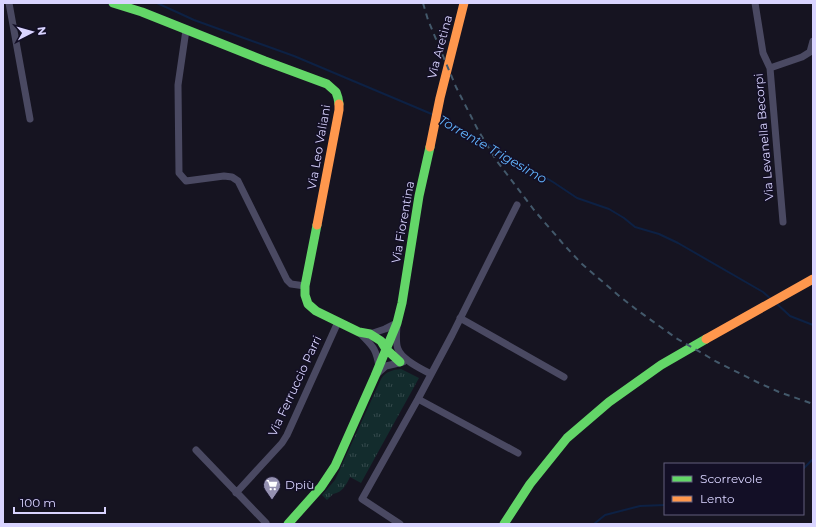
<svg xmlns="http://www.w3.org/2000/svg" width="816" height="527" viewBox="0 0 816 527" font-family="Montserrat,sans-serif">
<style>
.grass{fill:url(#grass-tufts)}
.lines{fill:none;stroke-linecap:round;stroke-linejoin:round}
.stream{stroke:#0d2144;stroke-width:2}
.street{stroke:#4a4962;stroke-width:7}
.fast{stroke:#63d668;stroke-width:9}
.slow{stroke:#ff974d;stroke-width:9}
.rail{stroke:#43596b;stroke-width:2;stroke-dasharray:6 5;stroke-linecap:butt}
.labels{text-anchor:middle;stroke-width:3;stroke-linejoin:round;paint-order:stroke}
.street-label{font-size:12px;fill:#d9d4ff;stroke:#130f26}
.poi-label{font-size:12px;fill:#d9d4ff;stroke:#130f26;text-anchor:start}
.water-label{font-size:13px;font-style:italic;fill:#62b6ff;stroke:#130f26}
</style>
<defs>
<pattern id="grass-tufts" width="24" height="20" patternUnits="userSpaceOnUse"><rect width="24" height="20" fill="#132c2d"/><path d="M3 7l-1-3M5 7V3M7 7l1-3M15 17l-1-3M17 17v-4M19 17l1-3" fill="none" stroke="#354a4c"/></pattern>
</defs>
<rect width="100%" height="100%" fill="#161421"/>
<path class="grass" d="M 401,369 L 419,378 L 361,483 L 350,477 C 346,485 343,492 333,494 L 327,500 L 322,495 L 335,480 L 340,469 L 381,379 C 386,371 393,370 401,369 Z"/>
<g class="lines">
<path class="stream" d="M 157,3 L 194,20 L 294,56 L 434,115
M 440,117 L 446,120 L 553,182 L 577,198 L 609,209 L 624,218 L 635,227 L 659,234 L 678,243 L 763,292 L 771,299
M 776,303 L 790,316 L 813,325
M 803,469 L 813,459
M 594,524 L 605,515 L 640,506 L 665,505"/>
<path class="street" d="M 9,3 L 30,119
M 755,3 L 763,53 L 770,68 L 783,222
M 186,30 L 178,85 L 179,173 L 186,181 L 224,176 L 232,177 L 238,181 L 287,280 L 291,284 L 305,286
M 770,68 L 802,57 L 810,52 L 813,41
M 460,318 L 564,377
M 359,332 C 372,346 376,347 379,367
M 370,334 L 385,329 L 397,323 C 397,331 395,342 398,349 C 402,360 421,369 431,374
M 377,374 L 386,366 L 403,362
M 418,399 L 518,453
M 196,450 L 266,523
M 236,493 L 282,443 L 287,435 L 338,322
M 400,524 L 362,499 L 418,399 L 452,335 L 517,205"/>
<path class="fast" d="M 113,3 L 142,12 L 265,61 L 327,84 L 336,92 L 338,98 L 339,104
M 317,225 L 305,286 L 305,295 L 308,304 L 316,311 L 359,332 L 370,334 L 381,341 L 386,349 L 400,362
M 288,524 L 321,487 L 335,466 L 375,376 L 397,323 L 402,303 L 419,196 L 430,147
M 504,524 L 530,484 L 567,438 L 609,402 L 661,365 L 706,339"/>
<path class="slow" d="M 430,147 L 440,98 L 464,3
M 317,225 L 339,110 L 339,104
M 706,339 L 813,279"/>
<path class="rail" d="M 423,3 L 428,20 L 456,87 L 478,130 L 496,160 L 506,173 L 534,210 L 565,246 L 582,264 L 618,295 L 637,310 L 676,338 L 717,362 L 757,382 L 779,392 L 813,404"/>
</g>
<defs>
<g id="supermarket-pin" transform="scale(0.9)"><path d="M0 17L-7.5 6A9.5 9.5 0 1 1 7.5 6Z" fill="#9591b1" stroke="#130f26"/><path d="M-6-5.5h2.5l.6 2H6L4.5 2H-2.5L-4.4-4H-6ZM-1.5 3.2a1.3 1.3 0 1 0 .1 0ZM3 3.2a1.3 1.3 0 1 0 .1 0Z" fill="#fff"/></g>
</defs>
<g fill-rule="evenodd">
<use href="#supermarket-pin" x="272" y="485"/>
</g>
<g class="labels">
<g class="street-label">
<text transform="translate(440 47) rotate(-75)" y="4">Via Aretina</text>
<text transform="translate(764 137) rotate(-95)" y="4">Via Levanella Becorpi</text>
<text transform="translate(319 147) rotate(-80)" y="4">Via Leo Valiani</text>
<text transform="translate(403 222) rotate(-80)" y="4">Via Fiorentina</text>
<text transform="translate(295 386) rotate(-65)" y="4">Via Ferruccio Parri</text>
</g>
<g class="poi-label">
<text x="285" y="489">Dpiù</text>
</g>
<g class="water-label">
<text transform="translate(493 149) rotate(30)" y="5">Torrente Trigesimo</text>
</g>
</g>
<rect width="816" height="527" fill="none" stroke="#d9d4ff" stroke-width="8"/>
<rect x="664" y="463" width="140" height="52" fill="#130f26" stroke="#625e7d"/>
<rect x="672" y="476" width="20" height="6" fill="#63d668" stroke="#625e7d"/>
<text x="700" y="483" font-size="12" fill="#d9d4ff">Scorrevole</text>
<rect x="672" y="496" width="20" height="6" fill="#ff974d" stroke="#625e7d"/>
<text x="700" y="503" font-size="12" fill="#d9d4ff">Lento</text>
<g transform="translate(32 32) rotate(84)" stroke="#130f26" stroke-width="3" paint-order="stroke">
<path d="M0-3L7 15L0 10L-7 15Z" fill="#d9d4ff"/>
<text y="-6" font-size="11" font-weight="bold" text-anchor="middle" fill="#d9d4ff">N</text>
</g>
<path d="M14 507v6h91v-6" fill="none" stroke="#d9d4ff" stroke-width="2"/>
<text x="20" y="507" font-size="12" fill="#d9d4ff" stroke="#130f26" stroke-width="3" paint-order="stroke">100 m</text>
</svg>
